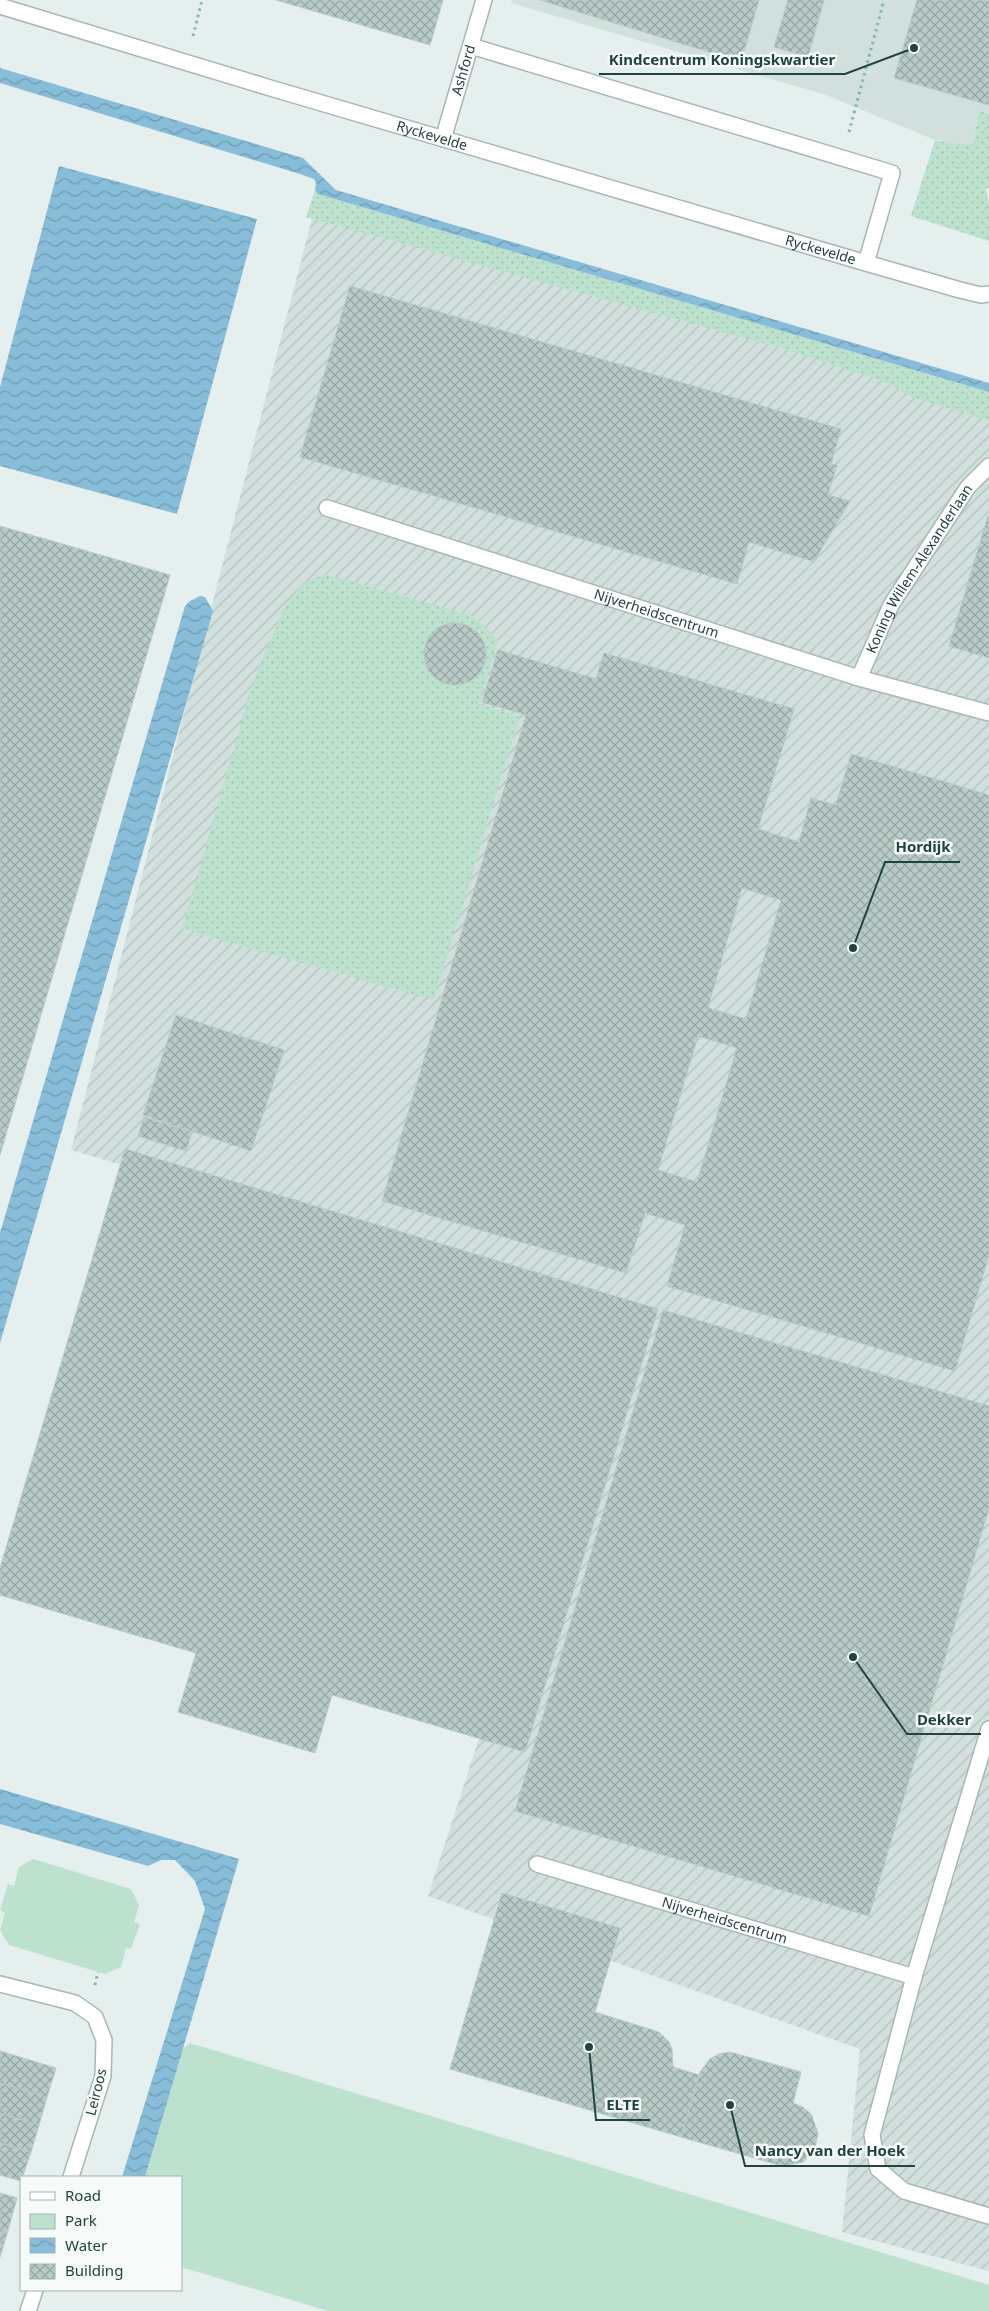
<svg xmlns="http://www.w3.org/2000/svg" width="989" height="2311" viewBox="0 0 989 2311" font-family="'Noto Sans',sans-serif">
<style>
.built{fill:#d2e0dd}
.industrial{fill:url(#industrial-furrows)}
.grass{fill:url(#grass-dots)}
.green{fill:#bce2ce}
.water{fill:url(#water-waves)}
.building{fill:url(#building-cross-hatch);stroke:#b6cac6;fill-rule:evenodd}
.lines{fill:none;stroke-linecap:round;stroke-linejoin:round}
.minor-casing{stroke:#a6b8b6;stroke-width:18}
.path{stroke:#82b6b0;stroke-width:3;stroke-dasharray:2.5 4;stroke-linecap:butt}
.minor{stroke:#fff;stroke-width:15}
.labels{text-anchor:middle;stroke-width:5;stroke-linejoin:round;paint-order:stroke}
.street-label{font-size:14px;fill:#214441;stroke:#f6fbf9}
.leader{fill:none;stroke:#214441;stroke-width:2}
.callout-dot{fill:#214441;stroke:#f6fbf9;stroke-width:2}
.callout-label{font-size:15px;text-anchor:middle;font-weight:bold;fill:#214441;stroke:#f6fbf9;stroke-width:5;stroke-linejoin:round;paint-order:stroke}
</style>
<defs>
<pattern id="industrial-furrows" width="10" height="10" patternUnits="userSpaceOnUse" patternTransform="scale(1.25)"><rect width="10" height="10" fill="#d2e0dd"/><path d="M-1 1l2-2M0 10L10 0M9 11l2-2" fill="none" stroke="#b4c1bf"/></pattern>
<pattern id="grass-dots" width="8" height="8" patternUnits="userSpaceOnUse" patternTransform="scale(1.25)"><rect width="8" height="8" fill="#bce2ce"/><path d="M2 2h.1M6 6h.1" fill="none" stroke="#a1c3b2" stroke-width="1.8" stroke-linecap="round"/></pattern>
<pattern id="water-waves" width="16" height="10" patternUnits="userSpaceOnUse" patternTransform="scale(1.25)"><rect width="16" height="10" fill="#88bdd9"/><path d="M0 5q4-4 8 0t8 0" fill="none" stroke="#6f9bb2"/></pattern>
<pattern id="building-cross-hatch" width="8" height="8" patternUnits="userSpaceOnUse" patternTransform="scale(1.25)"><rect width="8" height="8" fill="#b9cbc7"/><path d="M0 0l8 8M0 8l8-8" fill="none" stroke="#96a6a3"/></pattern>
</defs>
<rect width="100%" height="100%" fill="#e5efed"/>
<path class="built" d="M 512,0 L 989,0 L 989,113 L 979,111 L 973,144 L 954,144 L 935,140 L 826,95 L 511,3 Z"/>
<path class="industrial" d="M 315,207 L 989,403 L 989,2271 L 842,2232 L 860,2049 L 428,1896 L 617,1312 L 71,1150 Z"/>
<path class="grass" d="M 979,111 L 989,113 L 989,187 L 986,189 L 989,205 L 989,241 L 911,216 L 935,140 L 954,144 L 973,144 Z
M 315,190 L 318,194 L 989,392 L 989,421 L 914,398 L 885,382 L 784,349 L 306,217 Z
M 324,574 L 474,616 L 498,640 L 479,704 L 520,716 L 434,1000 L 182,929 L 252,684 L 285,606 L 303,583 Z"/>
<path class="green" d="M 33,1859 L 131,1889 L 139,1905 L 134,1922 L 140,1924 L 131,1949 L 126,1948 L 121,1967 L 105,1974 L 9,1945 L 0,1930 L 5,1913 L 0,1910 L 8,1884 L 14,1886 L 19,1867 Z
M 190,2043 L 989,2285 L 989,2311 L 328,2311 L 181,2267 L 181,2177 L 145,2177 L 182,2049 Z"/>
<path class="water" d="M 0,68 L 303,158 L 336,190 L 989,383 L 989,392 L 318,194 L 315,190 L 316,183 L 314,179 L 300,174 L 0,83 Z
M 59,166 L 257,219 L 177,514 L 0,466 L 0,387 Z
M 200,596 L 205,597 L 213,611 L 0,1343 L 0,1233 L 185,606 L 190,601 Z
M 0,1789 L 239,1859 L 145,2177 L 122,2177 L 205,1909 L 195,1881 L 175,1860 L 161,1860 L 148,1866 L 0,1824 Z"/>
<path class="building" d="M 276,0 L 443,0 L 430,45 Z
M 540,0 L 759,0 L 741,62 Z
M 788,0 L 824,0 L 808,57 L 774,47 Z
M 917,0 L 989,0 L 989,105 L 894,78 Z
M 350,286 L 841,429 L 831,464 L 837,465 L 828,495 L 850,501 L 813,563 L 812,561 L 749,542 L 737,584 L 300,457 Z
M 988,516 L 989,516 L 989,658 L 949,646 Z
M 0,526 L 170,575 L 0,1155 Z
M424 654a31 31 0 1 1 62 0a31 31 0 1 1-62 0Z
M 498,650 L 596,679 L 604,653 L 794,709 L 758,829 L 799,842 L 811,798 L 836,805 L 851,754 L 989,795 L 989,1255 L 955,1371 L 667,1286 L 685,1225 L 645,1213 L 626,1273 L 382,1201 L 526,715 L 482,702 ZM 742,888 L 781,900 L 746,1019 L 708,1008 ZM 698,1036 L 737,1048 L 697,1182 L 658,1170 Z
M 176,1015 L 284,1050 L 251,1151 L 143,1115 Z
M 144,1117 L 192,1132 L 186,1151 L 138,1136 Z
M 125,1149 L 658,1309 L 525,1752 L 332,1695 L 315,1753 L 178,1712 L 196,1653 L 0,1595 L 0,1568 Z
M 663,1310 L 989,1406 L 989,1508 L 869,1916 L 515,1811 Z
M 502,1893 L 620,1928 L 595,2012 L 659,2032 L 669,2042 L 672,2049 L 673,2067 L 699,2075 L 681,2137 L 450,2069 Z
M 0,2051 L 56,2068 L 47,2097 L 0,2083 Z
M 730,2052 L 801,2072 L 793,2103 L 803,2107 L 811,2114 L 818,2133 L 815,2148 L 803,2162 L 782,2166 L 681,2137 L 700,2072 L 710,2059 L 719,2054 Z
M 0,2083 L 47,2097 L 39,2125 L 0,2113 Z
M 0,2113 L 39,2125 L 31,2152 L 0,2143 Z
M 0,2143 L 31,2152 L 21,2181 L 0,2175 Z
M 0,2193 L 17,2198 L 7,2234 L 0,2232 Z
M 0,2232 L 7,2234 L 0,2257 Z"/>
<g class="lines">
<g class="minor-casing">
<g id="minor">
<path id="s1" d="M 0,6 L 277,90 L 866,263 L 960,290 L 981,295 L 989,294"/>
<path d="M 471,46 L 892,173 L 866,263"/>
<path id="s2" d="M 443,139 L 484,0"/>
<path id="s3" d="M 327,508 L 859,678 L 989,713"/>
<path id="s4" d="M 859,678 L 891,605 L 968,487 L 989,466"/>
<path d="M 989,1729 L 914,1977 L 872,2135 L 878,2169 L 904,2191 L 989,2216"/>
<path id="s5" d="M 537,1864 L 914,1977"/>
<path d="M 0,1984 L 75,2003 L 95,2017 L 104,2040 L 103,2076 L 71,2177"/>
<path d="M 28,2311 L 35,2290"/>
</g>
</g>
<path class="path" d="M 193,36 L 202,0
M 849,132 L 884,0
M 95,1985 L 98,1972"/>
<use href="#minor" class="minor"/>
</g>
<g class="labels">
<g class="street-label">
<text dy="5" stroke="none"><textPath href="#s2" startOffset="72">Ashford</textPath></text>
<text dy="5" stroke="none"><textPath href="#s1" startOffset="451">Ryckevelde</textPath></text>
<text dy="5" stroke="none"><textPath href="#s1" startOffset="856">Ryckevelde</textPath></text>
<text dy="5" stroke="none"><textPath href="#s4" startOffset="125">Koning Willem-Alexanderlaan</textPath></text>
<text dy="5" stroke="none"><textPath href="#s3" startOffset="346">Nijverheidscentrum</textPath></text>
<text dy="5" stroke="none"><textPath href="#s5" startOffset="196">Nijverheidscentrum</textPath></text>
<text transform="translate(96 2092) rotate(-76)" y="5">Leiroos</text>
</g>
</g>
<path class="leader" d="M914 48L845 74H599M853 948L885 862H960M853 1657L907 1734H981M589 2047L596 2120H650M730 2105L745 2166H915"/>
<g class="callout-dot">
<circle cx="914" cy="48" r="5"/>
<circle cx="853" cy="948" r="5"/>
<circle cx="853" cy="1657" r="5"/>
<circle cx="589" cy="2047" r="5"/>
<circle cx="730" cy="2105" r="5"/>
</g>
<g class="callout-label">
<text x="722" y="65">Kindcentrum Koningskwartier</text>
<text x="923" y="852">Hordijk</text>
<text x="944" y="1725">Dekker</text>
<text x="623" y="2110">ELTE</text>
<text x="830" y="2156">Nancy van der Hoek</text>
</g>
<rect x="20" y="2176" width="162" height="115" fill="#f6fbf9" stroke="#a1b2af"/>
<rect x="30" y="2192" width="25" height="8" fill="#ffffff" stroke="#a1b2af"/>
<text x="65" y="2201" font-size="15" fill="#214441">Road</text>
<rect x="30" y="2214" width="25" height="15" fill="#bce2ce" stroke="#a1b2af"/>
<text x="65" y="2226" font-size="15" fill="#214441">Park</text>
<rect x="30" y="2238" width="25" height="15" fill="url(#water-waves)" stroke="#a1b2af"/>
<text x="65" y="2251" font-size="15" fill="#214441">Water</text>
<rect x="30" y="2264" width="25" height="15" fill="url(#building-cross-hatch)" stroke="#a1b2af"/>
<text x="65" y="2276" font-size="15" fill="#214441">Building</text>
</svg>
